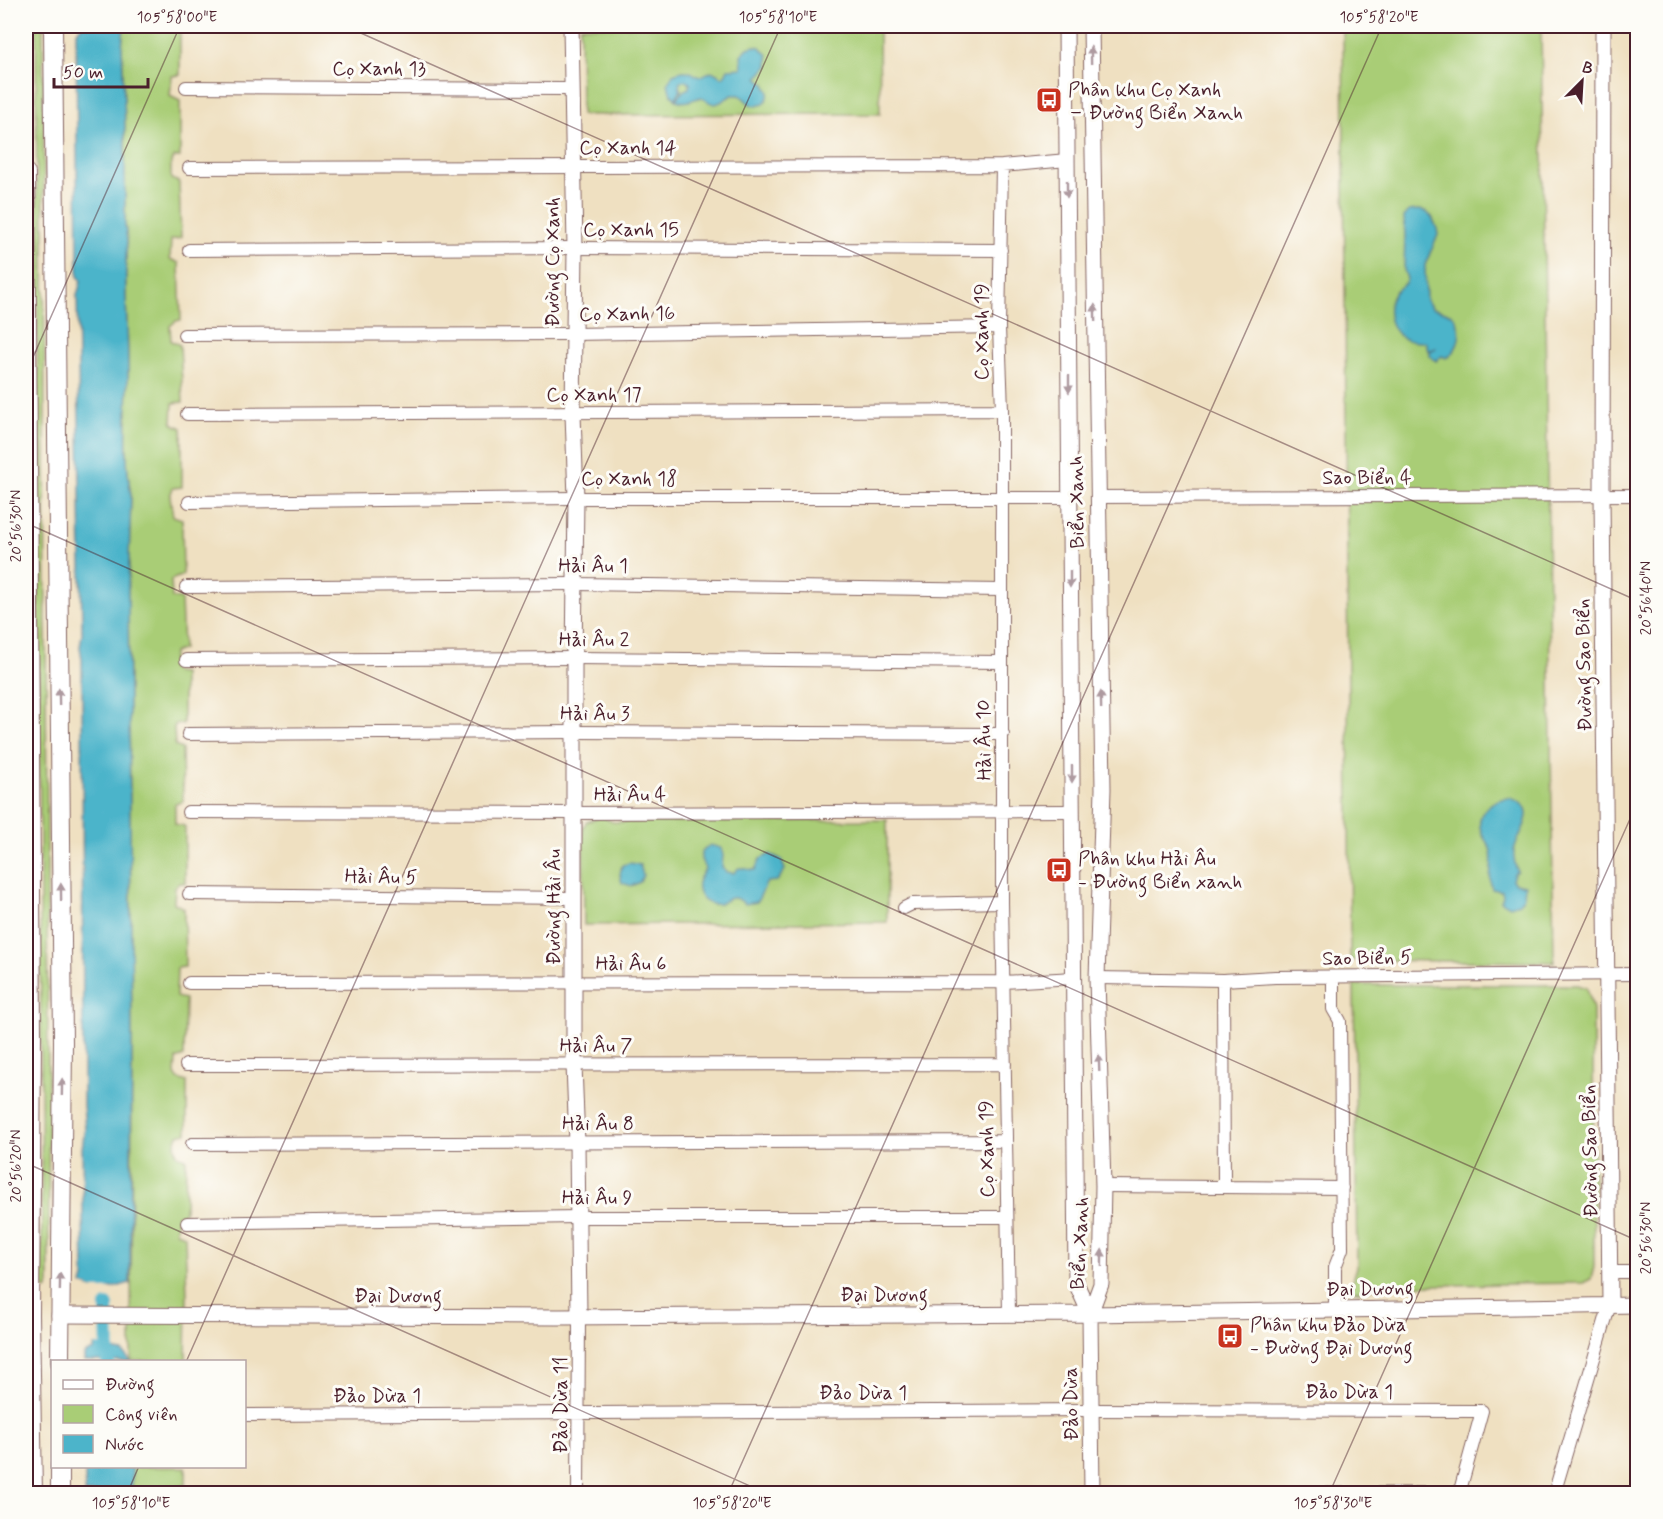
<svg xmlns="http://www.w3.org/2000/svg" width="1663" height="1519" viewBox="0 0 1663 1519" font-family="Mynerve,sans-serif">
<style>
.green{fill:#a9cd76;stroke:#7a7650;stroke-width:1.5}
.water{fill:#4cb4ca;stroke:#4b6a7a;stroke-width:1.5}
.pier{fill:#efe0c1}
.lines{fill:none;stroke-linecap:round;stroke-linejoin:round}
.canal{stroke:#4cb4ca;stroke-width:14}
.minor-casing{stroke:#846360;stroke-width:14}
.tertiary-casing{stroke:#846360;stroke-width:17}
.primary-casing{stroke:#846360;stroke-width:20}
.minor{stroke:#fff;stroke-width:12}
.tertiary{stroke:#fff;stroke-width:15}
.primary{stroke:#fff;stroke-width:18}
.oneway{fill:#ae9aa0}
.ticks{fill:none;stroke:#4a1f2b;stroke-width:1.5;stroke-opacity:0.45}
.labels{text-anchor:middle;stroke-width:6;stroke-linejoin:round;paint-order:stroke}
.street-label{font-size:20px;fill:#4a1f2b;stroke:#fdfcf7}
.poi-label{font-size:20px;fill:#4a1f2b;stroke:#fdfcf7;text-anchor:start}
.neatline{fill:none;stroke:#4a1f2b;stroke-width:2}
.ticks-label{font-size:15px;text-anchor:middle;fill:#4a1f2b}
</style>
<rect width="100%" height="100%" fill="#fdfcf7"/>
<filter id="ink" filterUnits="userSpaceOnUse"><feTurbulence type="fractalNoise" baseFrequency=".0167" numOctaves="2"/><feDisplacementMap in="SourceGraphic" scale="12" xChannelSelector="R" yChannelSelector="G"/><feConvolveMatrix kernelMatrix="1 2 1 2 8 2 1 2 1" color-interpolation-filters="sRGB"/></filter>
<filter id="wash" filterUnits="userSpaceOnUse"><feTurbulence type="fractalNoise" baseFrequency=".008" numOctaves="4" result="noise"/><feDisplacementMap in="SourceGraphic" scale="24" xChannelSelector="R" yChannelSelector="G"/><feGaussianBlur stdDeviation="1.35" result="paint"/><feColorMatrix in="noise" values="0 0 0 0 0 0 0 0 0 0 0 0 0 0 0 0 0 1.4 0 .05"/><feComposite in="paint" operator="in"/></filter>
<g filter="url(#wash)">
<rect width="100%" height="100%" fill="#efe0c1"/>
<path class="green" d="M 36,26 L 43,26 L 49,1283 L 48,1289 L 45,1290 L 42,1283 Z
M 124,26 L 180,26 L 180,75 L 172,76 L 170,96 L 180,101 L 180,157 L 175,157 L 171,161 L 171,179 L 179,182 L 181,238 L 171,240 L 170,259 L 179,263 L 181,320 L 176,321 L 170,326 L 171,341 L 180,345 L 183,402 L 173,403 L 172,423 L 182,428 L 182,487 L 173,488 L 170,496 L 173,516 L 182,519 L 183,575 L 171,580 L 172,598 L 181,599 L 183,649 L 173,653 L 172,669 L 176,673 L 183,674 L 183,724 L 176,724 L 174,727 L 175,746 L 182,749 L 183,802 L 175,804 L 175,824 L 185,826 L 185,883 L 179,883 L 175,887 L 174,903 L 184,908 L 185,967 L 177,968 L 176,997 L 185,999 L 184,1056 L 176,1059 L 175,1074 L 178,1079 L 187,1082 L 187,1133 L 178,1135 L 175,1145 L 177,1155 L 186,1158 L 185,1212 L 177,1215 L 176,1232 L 185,1235 L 187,1296 L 186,1362 L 131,1361 L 132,1038 L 128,591 L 131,495 C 124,457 127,417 128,380 C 129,333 123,287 127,241 L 125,224 L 125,125 L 122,46 Z
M 580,26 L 879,26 L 880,114 L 581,115 Z
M 1343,26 L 1541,26 L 1554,962 L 1350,960 Z
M 597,818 L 604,818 L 613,822 L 887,820 L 887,922 L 584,925 L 583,828 L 586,822 Z
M 1354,985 L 1577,985 L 1587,988 L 1593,1009 L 1594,1267 L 1591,1279 L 1583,1283 L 1380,1286 C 1370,1290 1360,1294 1350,1289 L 1357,1267 Z
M 132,1467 L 186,1467 L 186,1485 L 176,1487 L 176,1493 L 132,1493 Z"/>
<path class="water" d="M 81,26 L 124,26 L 122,47 L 125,125 L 125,224 L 127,241 C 123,287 129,333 128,379 C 127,417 124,457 131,495 L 128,591 L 132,1038 L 130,1283 L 109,1289 L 105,1349 L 123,1352 L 131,1362 L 84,1361 L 84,1354 L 94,1350 L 96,1290 L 82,1285 L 84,1278 L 82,1148 L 85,1128 L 83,1106 L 82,659 L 80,647 L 82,634 L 77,295 L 81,281 L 78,276 L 76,33 Z
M 754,46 L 760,47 L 768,55 L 768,66 L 758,77 L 765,84 L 769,92 L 768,97 L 764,104 L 756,106 L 750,104 L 740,95 L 732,95 C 718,103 718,109 701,97 C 691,100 687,104 676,100 L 683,91 L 689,88 L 690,83 L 686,80 L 680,82 L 679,87 L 681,90 L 675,99 L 670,92 L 668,83 L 673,74 C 684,69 689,70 699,77 L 712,71 L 722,77 L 725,75 L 728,69 L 742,68 L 741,55 L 748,48 Z
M 1419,210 L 1425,211 L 1432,217 L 1437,229 L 1438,235 L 1425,265 L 1426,300 L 1432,308 L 1452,314 C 1463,327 1462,348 1446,358 L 1442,356 L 1436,361 L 1429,355 L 1430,351 L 1436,348 L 1428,351 L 1426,342 C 1421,342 1416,342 1411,341 C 1390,336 1383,310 1394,293 C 1398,287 1405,287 1407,279 L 1404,270 L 1405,236 L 1404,217 L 1409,211 Z
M 1510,798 C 1544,809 1517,832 1514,851 C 1513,858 1515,864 1517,871 L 1514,873 L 1512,880 L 1515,883 L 1525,885 L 1524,896 L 1519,903 L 1510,906 L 1501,901 L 1503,896 L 1502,891 L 1492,889 C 1487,876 1494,865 1491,852 C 1490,844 1483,839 1481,831 C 1475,812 1493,798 1510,798 Z
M 710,845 L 721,848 L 723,855 L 722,867 L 726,872 L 734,873 C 740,863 746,871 755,870 L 760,859 L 770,854 L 781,859 L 785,870 L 777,881 L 767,882 L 757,902 L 745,904 C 741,901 738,897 732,898 C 726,898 724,903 719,904 C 706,906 696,896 698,883 C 699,878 702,874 705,869 L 701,859 L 701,852 Z
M 630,863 L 640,865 L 643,875 L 640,882 L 632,886 L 622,883 L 620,875 L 622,865 Z
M 85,1467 L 132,1467 L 132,1493 L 85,1493 Z"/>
<path class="pier" d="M 82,1285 L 93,1289 L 125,1289 L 112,1292 L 109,1345 L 91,1345 L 93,1292 L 82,1288 Z"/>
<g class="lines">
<path class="canal" d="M 107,1306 L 108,1362"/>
</g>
</g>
<g filter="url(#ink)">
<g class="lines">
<g class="minor-casing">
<path id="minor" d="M 186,87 L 571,89
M 1002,166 L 999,327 L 1002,410 L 1002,902 L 1009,1314
M 189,168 L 1002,166 L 1067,160
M 189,250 L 575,248 L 1001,250
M 184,335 L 573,334 L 999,327
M 187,414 L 1002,410
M 1097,497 L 1638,495
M 189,502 L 576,498 L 1070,498
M 186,587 L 575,584 L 1001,590
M 186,660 L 574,658 L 1002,662
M 188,734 L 575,732 L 1003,734
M 188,812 L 573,813 L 1072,811
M 189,894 L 573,898
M 904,908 L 912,904 L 1002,902
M 1097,978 L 1223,980 L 1275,977 L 1638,974
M 1333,978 L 1333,1009 L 1340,1021 L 1342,1249 L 1335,1267 L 1335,1310
M 1223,980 L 1224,1187
M 189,983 L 1004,982 L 1074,978
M 186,1065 L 1005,1064
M 192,1144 L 1005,1141
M 1103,1186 L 1342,1188
M 187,1223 L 577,1217 L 1007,1217
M 1611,1272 L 1638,1272
M 244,1415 L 1091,1410 L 1482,1411 L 1459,1494
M 578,1494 L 579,1316
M 1290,1494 L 1459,1493
M 1554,1494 L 1610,1304"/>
</g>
<g class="tertiary-casing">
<path id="tertiary" d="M 571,26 L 575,248 L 573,414 L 576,498 L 574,658 L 574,1065 L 577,1143 L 579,1316
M 1066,26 L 1076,1283 L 1090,1314
M 1091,26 L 1103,789 L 1097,978 L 1103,1186 L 1101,1284 L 1090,1314 L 1092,1494
M 1603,26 L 1602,495 L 1610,1304
M 59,1315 L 558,1317 L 1090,1314 L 1638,1305"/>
</g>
<g class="primary-casing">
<path id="primary" d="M 53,26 L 63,1042 L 60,1362
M 26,173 L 32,1033 L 30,1315 L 33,1494
M 60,1466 L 60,1494"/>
</g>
<use href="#minor" class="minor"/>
<use href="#tertiary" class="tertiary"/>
<use href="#primary" class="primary"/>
</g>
<defs><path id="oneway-solid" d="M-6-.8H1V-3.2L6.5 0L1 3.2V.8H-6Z" transform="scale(1.5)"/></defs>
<g class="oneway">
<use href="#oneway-solid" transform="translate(1091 55) rotate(-91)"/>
<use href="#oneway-solid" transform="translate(1067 189) rotate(90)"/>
<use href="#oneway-solid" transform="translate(1095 313) rotate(-91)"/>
<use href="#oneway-solid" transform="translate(1069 384) rotate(90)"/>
<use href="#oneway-solid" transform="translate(1070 579) rotate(90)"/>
<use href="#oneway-solid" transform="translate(59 697) rotate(-91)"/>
<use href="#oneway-solid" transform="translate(1101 700) rotate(-91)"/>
<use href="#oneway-solid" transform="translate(1072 774) rotate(90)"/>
<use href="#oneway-solid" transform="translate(61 892) rotate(-91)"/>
<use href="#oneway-solid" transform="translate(1099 1063) rotate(-92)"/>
<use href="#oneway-solid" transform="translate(62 1087) rotate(-89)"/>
<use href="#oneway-solid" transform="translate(1102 1258) rotate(-89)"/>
<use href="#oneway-solid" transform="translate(60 1282) rotate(-89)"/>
</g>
</g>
<path class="ticks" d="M 345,26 L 1638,601M 26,373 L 180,26M 26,523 L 1638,1241M 26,1163 L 768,1494M 186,1362 L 781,26M 127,1494 L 139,1466M 728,1494 L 1382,26M 1329,1494 L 1638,801"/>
<defs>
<g id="bus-square" transform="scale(1.35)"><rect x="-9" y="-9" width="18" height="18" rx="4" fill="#c8321e" stroke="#fdfcf7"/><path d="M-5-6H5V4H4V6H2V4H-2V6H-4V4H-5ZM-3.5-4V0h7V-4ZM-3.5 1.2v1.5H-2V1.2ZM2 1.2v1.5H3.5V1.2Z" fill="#fff"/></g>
</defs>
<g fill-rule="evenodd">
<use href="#bus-square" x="1049" y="100"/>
<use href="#bus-square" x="1059" y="870"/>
<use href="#bus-square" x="1230" y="1336"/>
</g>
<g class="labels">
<g class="street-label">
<text x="379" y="75">Cọ Xanh 13</text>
<text x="628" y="154">Cọ Xanh 14</text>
<text x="631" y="236">Cọ Xanh 15</text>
<text transform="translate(552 262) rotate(-90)" y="7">Đường Cọ Xanh</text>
<text transform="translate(627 313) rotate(-1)" y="7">Cọ Xanh 16</text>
<text transform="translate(981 332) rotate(-90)" y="7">Cọ Xanh 19</text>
<text x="594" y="401">Cọ Xanh 17</text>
<text x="1367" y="484">Sao Biển 4</text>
<text x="629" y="485">Cọ Xanh 18</text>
<text transform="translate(1076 502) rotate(-91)" y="7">Biển Xanh</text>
<text x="593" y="572">Hải Âu 1</text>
<text x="594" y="646">Hải Âu 2</text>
<text transform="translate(1583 665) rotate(-91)" y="7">Đường Sao Biển</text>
<text x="595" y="720">Hải Âu 3</text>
<text transform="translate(983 740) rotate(-91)" y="7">Hải Âu 10</text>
<text x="630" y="801">Hải Âu 4</text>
<text transform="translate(381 876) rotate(1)" y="7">Hải Âu 5</text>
<text transform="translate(553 907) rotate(-90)" y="7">Đường Hải Âu</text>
<text transform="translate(1367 957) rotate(-1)" y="7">Sao Biển 5</text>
<text x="631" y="970">Hải Âu 6</text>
<text x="596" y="1052">Hải Âu 7</text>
<text x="598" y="1130">Hải Âu 8</text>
<text transform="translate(986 1149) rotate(-91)" y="7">Cọ Xanh 19</text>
<text transform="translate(1589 1151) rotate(-91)" y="7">Đường Sao Biển</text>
<text x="597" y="1204">Hải Âu 9</text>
<text transform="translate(1079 1243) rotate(-87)" y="7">Biển Xanh</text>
<text transform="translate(1370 1288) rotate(-1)" y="7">Đại Dương</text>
<text x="884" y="1301">Đại Dương</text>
<text x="398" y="1302">Đại Dương</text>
<text x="1349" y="1398">Đảo Dừa 1</text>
<text x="863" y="1399">Đảo Dừa 1</text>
<text x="377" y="1402">Đảo Dừa 1</text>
<text transform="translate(1070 1404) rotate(-91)" y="7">Đảo Dừa</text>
<text transform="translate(560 1405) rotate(-90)" y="7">Đảo Dừa 11</text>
</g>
<g class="poi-label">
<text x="1068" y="96">Phân khu Cọ Xanh<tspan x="1068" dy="23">– Đường Biển Xanh</tspan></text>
<text x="1078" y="865">Phân khu Hải Âu<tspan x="1078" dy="23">- Đường Biển xanh</tspan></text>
<text x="1250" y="1331">Phân khu Đảo Dừa<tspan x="1250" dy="23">- Đường Đại Dương</tspan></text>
</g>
</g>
<rect width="1663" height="1519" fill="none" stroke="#fdfcf7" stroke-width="66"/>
<rect x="51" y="1360" width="195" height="108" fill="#fdfcf7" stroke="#b5a4a5" stroke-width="1.5"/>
<rect x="63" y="1380" width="30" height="9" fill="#ffffff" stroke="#b5a4a5" stroke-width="1.5"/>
<text x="105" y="1390" font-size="18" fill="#4a1f2b">Đường</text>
<rect x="63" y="1405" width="30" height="18" fill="#a9cd76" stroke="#b5a4a5" stroke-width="1.5"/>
<text x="105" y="1420" font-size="18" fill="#4a1f2b">Công viên</text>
<rect x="63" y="1435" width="30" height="18" fill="#4cb4ca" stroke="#b5a4a5" stroke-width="1.5"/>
<text x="105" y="1450" font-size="18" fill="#4a1f2b">Nước</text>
<g transform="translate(1582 81) rotate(24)" stroke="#fdfcf7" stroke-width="4.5" paint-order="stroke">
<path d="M0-4.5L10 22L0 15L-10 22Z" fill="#4a1f2b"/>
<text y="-9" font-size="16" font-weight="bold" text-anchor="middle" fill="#4a1f2b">B</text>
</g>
<path d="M54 78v9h94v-9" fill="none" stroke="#4a1f2b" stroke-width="3"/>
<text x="63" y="78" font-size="18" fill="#4a1f2b" stroke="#fdfcf7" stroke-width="4.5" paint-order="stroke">50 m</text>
<rect x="33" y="33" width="1597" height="1453" class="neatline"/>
<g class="ticks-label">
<text x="177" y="22">105°58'00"E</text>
<text x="778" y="22">105°58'10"E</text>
<text x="1379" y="22">105°58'20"E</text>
<text transform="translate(16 526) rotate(-90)" y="5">20°56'30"N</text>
<text transform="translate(1646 598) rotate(-90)" y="5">20°56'40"N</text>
<text transform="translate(16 1166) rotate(-90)" y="5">20°56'20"N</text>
<text transform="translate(1646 1238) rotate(-90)" y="5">20°56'30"N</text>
<text x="131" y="1508">105°58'10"E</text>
<text x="732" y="1508">105°58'20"E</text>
<text x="1333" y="1508">105°58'30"E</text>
</g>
</svg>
